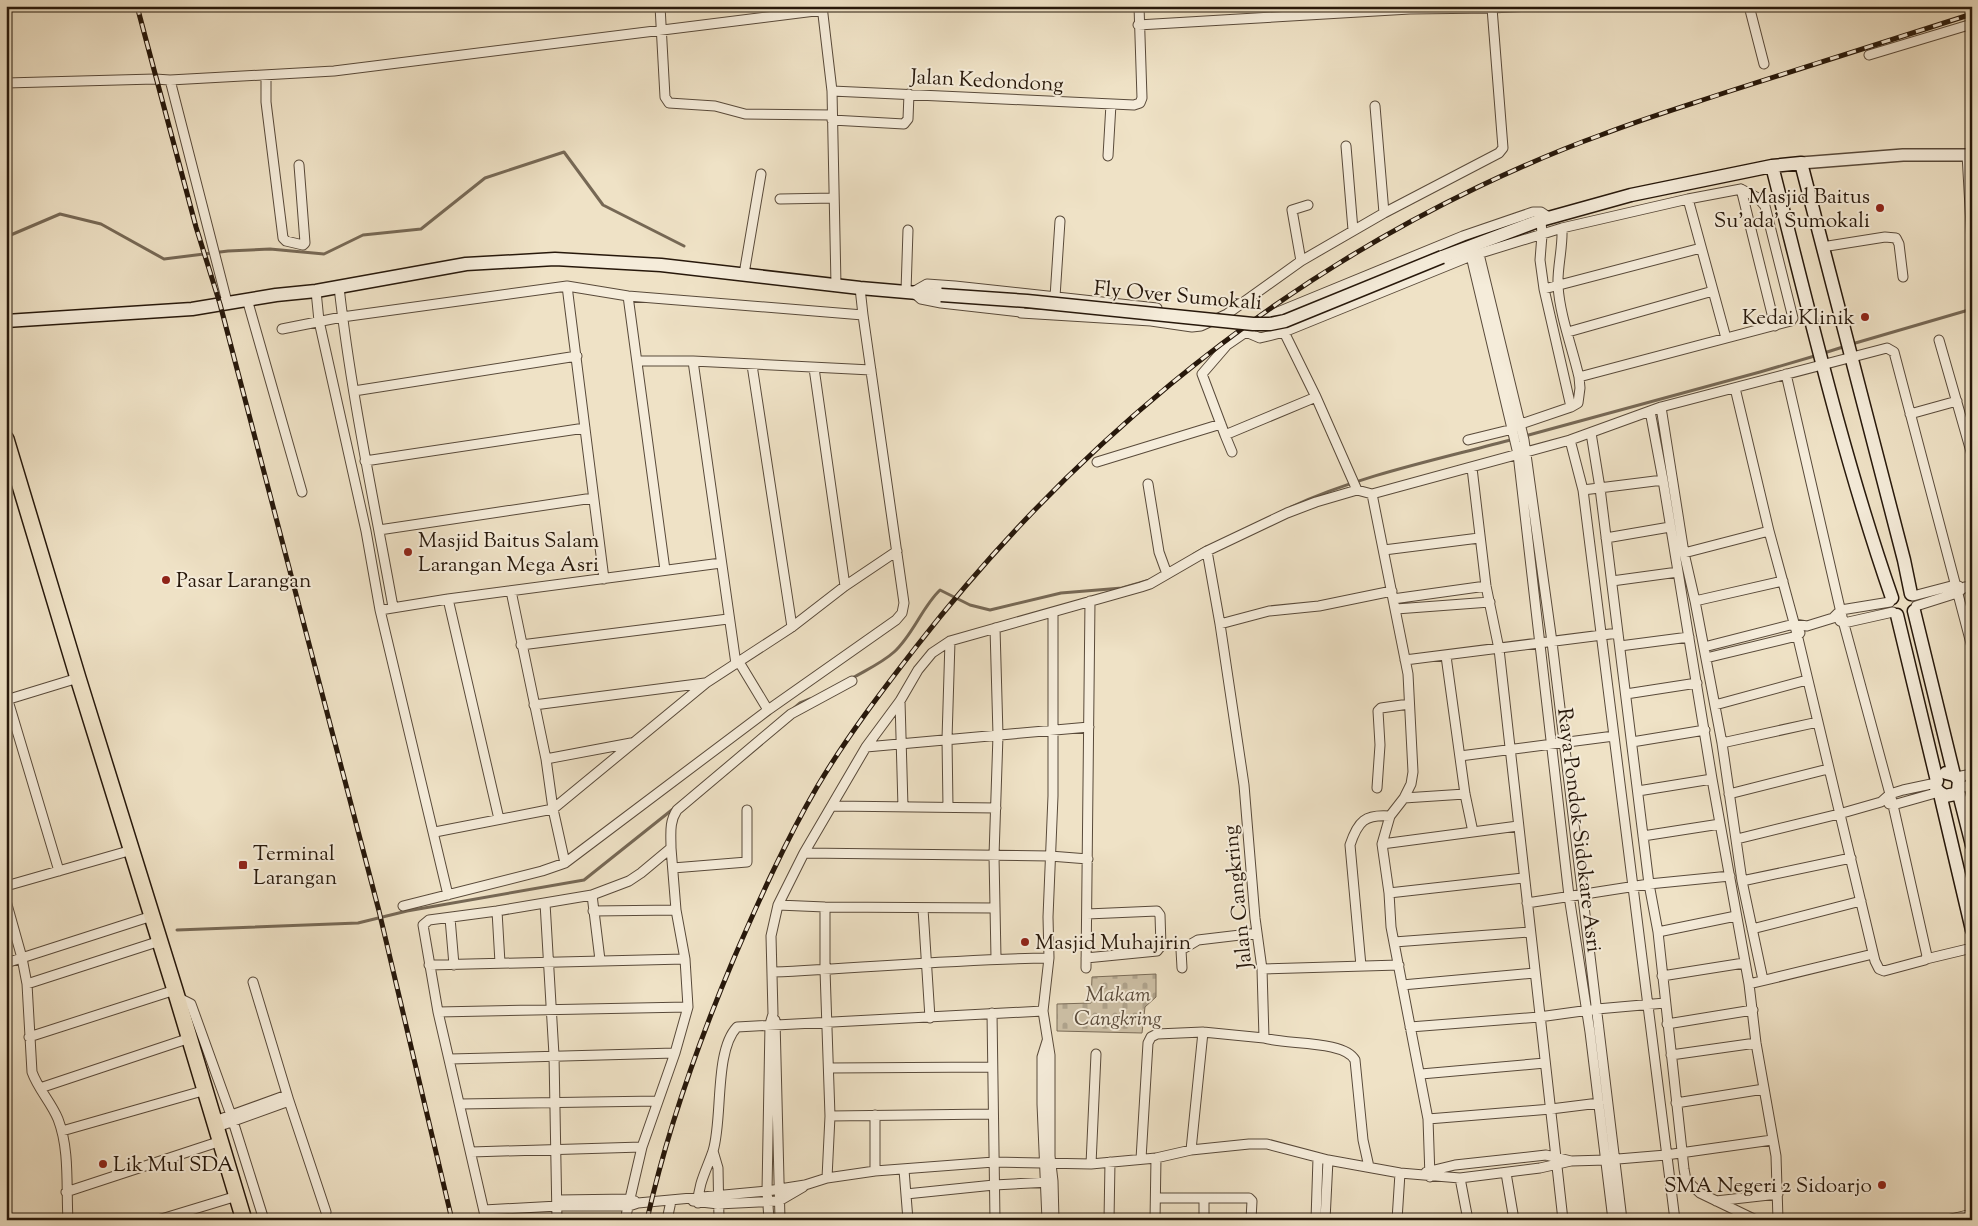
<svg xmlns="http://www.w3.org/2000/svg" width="1978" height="1226" viewBox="0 0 1978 1226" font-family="'Sorts Mill Goudy',serif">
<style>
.cemetery{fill:url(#cemetery-stones);stroke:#7a6c58}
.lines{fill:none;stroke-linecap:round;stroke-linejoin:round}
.stream{stroke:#766855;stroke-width:3}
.minor-casing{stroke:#594a3a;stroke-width:11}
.tertiary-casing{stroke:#594a3a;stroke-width:14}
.secondary-casing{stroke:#27180b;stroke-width:15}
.trunk-casing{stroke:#27180b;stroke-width:18}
.minor{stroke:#f5ecda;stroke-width:9}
.tertiary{stroke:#f5ecda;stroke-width:11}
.secondary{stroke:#f5ecda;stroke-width:12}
.trunk{stroke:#efe2c6;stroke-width:15}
.rail-casing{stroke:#27180b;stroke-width:5}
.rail{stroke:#f5ecda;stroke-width:3;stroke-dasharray:9;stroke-linecap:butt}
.secondary-bridge-casing{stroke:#27180b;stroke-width:15;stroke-linecap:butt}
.secondary-bridge{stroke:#f5ecda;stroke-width:12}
.poi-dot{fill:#8f2418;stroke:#f5ecda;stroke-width:2}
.labels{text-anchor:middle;stroke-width:4;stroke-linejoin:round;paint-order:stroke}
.street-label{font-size:21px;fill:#27180b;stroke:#f5ecda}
.poi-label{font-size:21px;fill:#27180b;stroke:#f5ecda;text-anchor:start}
.park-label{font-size:21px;font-style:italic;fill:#594a3a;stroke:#f5ecda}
</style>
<defs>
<pattern id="cemetery-stones" width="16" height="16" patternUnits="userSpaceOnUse" patternTransform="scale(1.25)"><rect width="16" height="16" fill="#cdc0a6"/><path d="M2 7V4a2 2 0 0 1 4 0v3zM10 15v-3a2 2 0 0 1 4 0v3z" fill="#b0a48e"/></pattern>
</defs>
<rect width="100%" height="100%" fill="#efe2c6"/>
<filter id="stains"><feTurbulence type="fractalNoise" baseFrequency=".004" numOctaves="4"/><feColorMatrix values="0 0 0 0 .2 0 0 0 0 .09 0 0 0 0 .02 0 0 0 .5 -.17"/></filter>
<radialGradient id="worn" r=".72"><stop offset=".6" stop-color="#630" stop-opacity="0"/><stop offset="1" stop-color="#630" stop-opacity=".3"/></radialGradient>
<path class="cemetery" d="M 1156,974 L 1156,997 L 1145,1007 L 1142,1033 L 1057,1031 L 1057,1004 L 1091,1003 L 1092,977 Z"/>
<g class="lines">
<path class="stream" d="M 6,237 L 60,214 L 101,224 L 164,259 L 228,251 L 270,249 L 324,254 L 363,235 L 421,229 L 485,178 L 564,152 L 603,205 L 684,246
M 1852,344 L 1972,309
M 1824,353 L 1846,346
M 1525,436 L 1760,372 L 1818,355
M 1291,507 C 1360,475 1440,459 1514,439
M 1194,554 L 1206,547
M 851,679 C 864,671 882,663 894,652 C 913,635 922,607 940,590 L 970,605 L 990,610 L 1061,593 L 1122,588 L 1150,580
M 793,709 L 800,703 L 810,699
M 177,930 L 358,923 L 407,911 L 584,880 L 673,809"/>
<g class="minor-casing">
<path id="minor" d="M 660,6 L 665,97 L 669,103 L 715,106 L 745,114 L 832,115
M 822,6 L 832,91 L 836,285
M 1492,6 L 1492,8 L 1530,6
M 1749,6 L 1764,64
M 1869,55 L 1972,24
M 266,75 L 266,102 L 283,238 L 286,241 L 303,245 L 305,243 L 299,165
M 170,80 L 227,302
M 6,83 L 155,79 L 170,80 L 334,71 L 823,10
M 832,91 L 1134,105 L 1140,103 L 1142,98 L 1139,6
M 1375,106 L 1384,213
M 832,120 L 904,124 L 908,119 L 909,94
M 1346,146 L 1353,230
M 1967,154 L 1972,243
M 1108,156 L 1111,104
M 1741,189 L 1775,326
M 780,199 L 834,198
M 1688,199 L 1726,338
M 1550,218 L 1541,212 L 1533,212 L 1463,236 L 1273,314 L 1246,332 L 1260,338 L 1284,332 L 1471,256 L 1562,228 L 1688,199 L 1741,189 L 1758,198 L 1765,206 L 1793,318 L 1791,321 L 1579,377
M 1541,220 L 1542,235 L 1540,260 L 1544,289 L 1571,407
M 1822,247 L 1885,237 L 1896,238 L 1899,244 L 1903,277
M 1479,254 L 1524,440 L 1552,642 L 1622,1220
M 1471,256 L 1518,454 L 1569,896 L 1590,1032 L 1613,1220
M 1301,261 L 1292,210 L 1308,205
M 744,274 L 761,174
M 567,286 L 604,579
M 339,287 C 351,394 374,501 393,607
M 860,288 L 863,315
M 1544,289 L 1701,248
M 316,291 L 319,321 L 366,531 L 380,610 L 448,895
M 906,291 L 908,230
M 1026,294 L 1019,298 L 1018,303 L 1021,313 L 1151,321 L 1192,327 L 1201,326 L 1227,314 L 1301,261 L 1384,213 L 1499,153 L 1503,148 L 1492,8 L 1410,9 L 1138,25
M 628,296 L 665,570
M 1055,297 L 1060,221
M 247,299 L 302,492
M 1020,312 L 941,303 L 921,299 L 913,292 L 927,284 L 955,286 L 1157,308
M 282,329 L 342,317 L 567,286 L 628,296 L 863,315 L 904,603 L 902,613 L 896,620 L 768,710 L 565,863 L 542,871 L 403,906
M 1246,332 L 1227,345 L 1202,374 L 1225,435 L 1316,397
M 1284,332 L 1316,397 L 1357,490
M 1568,332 L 1713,291
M 1939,340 L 1972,455
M 637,361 L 693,361 L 871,370
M 693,361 L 736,664
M 752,365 L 792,627
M 814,368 L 845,586
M 1735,388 L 1769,531
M 354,391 L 577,356
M 1661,407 L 1684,553 L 1695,601 L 1722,743 L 1742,881 L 1763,980
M 1650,411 L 1663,480
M 1910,414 L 1957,401
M 1515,426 L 1571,407 L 1578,403 L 1580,388 L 1579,377 C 1572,347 1560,316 1558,286 C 1557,268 1563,248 1562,228
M 1591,433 L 1600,488 L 1649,884 L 1658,932 L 1684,1169 L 1686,1180 L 1700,1193 L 1756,1220
M 1225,435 L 1232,452
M 1468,440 L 1513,429
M 1570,440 L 1583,490 L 1675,1220
M 365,461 L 585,428
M 1097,462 L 1221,424
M 1472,468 L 1486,586 L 1499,649 L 1563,1220
M 1148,484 L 1159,552 L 1167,574
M 1583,490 L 1663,480 L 1712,779 L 1749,984 L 1756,1043 L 1776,1156 L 1778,1220
M 1372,494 L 1408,674 L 1413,772 L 1411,784 L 1404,798 L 1390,816 L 1382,844 L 1389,893 L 1391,927 L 1428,1119 L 1430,1177
M 379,530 L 593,498
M 1606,538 L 1670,527
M 1384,550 L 1479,538
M 1207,551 L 1220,624 L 1244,785 L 1255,918 L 1262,969 L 1264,1038 C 1286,1045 1344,1040 1355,1060 L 1363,1140 L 1369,1167
M 1684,553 L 1769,531 L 1796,630 L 1875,961 L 1879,969 L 1884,971 L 1925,960 L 1927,956 L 1893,805 L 1842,617 L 1786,374
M 1612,581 L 1678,572
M 511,591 L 546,759 L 553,809 L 565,863
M 1913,596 L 1955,585 L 1959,586
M 448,599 L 499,819
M 1393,599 L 1486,586
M 1695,601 L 1783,581
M 1916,606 L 1957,593 L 1965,587 L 1972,586
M 1396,609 L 1490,602
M 380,610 L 448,599 L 721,563
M 1053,613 L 1053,796 L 1048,917 L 1049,958 L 1043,1011 L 1050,1055 L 1050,1156 L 1053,1181 L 1054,1220
M 1840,621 L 1844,623 L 1893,612
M 1220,624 L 1269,611 L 1319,606 L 1392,591
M 995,628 L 998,735 L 994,856 L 996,958
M 521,645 L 728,619
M 1620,646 L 1689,637
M 1704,647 L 1794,624 L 1807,626 L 1833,618 L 1841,610 L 1890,602
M 1446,656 L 1465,794 L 1473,832
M 1706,658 L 1797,636 L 1800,633
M 1405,660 L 1618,633
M 739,662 L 768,710
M 6,694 L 59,871
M 1626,694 L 1697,683
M 6,700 L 78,678
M 900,701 L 903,807
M 534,705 L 705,683
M 1715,705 L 1807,680
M 1632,742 L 1705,730
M 1722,743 L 1818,722
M 866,747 L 1089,727
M 1460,756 L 1614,736
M 546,759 L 631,743
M 1956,777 L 1972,774
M 1377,788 L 1380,745 L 1378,711 L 1381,708 L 1409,704
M 1959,788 L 1972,785
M 1638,791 L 1712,779
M 1729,794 L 1828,769
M 1404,798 L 1465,794
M 1889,804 L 1893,805 L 1939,792
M 833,806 L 996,808
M 948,807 L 947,739 L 950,641
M 435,832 L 553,809 L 706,683 L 792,627 L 845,586 L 897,551
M 1643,836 L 1720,824
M 1737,839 L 1839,814 L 1881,802 L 1890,794 L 1903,790 L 1936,783
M 1382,844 L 1518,826
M 804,853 L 1050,856 L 1088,859
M 673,868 L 747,862 L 747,810
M 1742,881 L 1851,858
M 6,886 L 132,850
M 1389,893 L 1523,878
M 592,895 L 600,960
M 6,901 L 22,958 L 27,984 L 32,1072 C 38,1089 51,1102 58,1119 C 70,1150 66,1188 68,1220
M 545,903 L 554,1055 L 557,1220
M 1527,903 L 1649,884 L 1730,876
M 778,905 L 825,907 L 994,908
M 825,907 L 825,970 L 830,1116 L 827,1178
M 923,909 L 930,1018
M 497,911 L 500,963
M 593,911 L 676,910
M 450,918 L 454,965
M 1752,929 L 1861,901
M 1658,932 L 1736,916
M 1394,942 L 1530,932
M 1086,958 L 1157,951 L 1161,946 L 1160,915 L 1157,911 L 1087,914
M 1926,959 L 1972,948
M 6,963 L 152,916
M 429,965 L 685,959
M 1361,966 L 1350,845 C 1358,821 1365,814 1390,816
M 1086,968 L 1090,601
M 1182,968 L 1181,950 L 1198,940 L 1257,933
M 1262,969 L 1399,965
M 773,972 C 865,968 957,959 1049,958
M 1662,976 L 1744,963
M 253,982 L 289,1101 L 326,1212
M 27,984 L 160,941
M 1749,984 L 1873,954
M 1402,985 L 1534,973
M 177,997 L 191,1004 L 231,1115 L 264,1220
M 438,1012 L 688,1007
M 992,1013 L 995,1220
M 775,1020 L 780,1220
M 1667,1024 L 1753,1010
M 1410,1027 L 1539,1017 L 1597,1009 L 1665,1003
M 29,1037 L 175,990
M 1671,1055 L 1756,1043
M 450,1059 L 675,1053
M 830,1068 L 992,1067
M 1421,1074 L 1545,1063
M 40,1088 L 190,1038
M 1676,1103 L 1764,1089
M 460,1104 L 658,1101
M 875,1115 L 875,1171
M 830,1116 L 993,1114
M 1428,1119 L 1551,1109 L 1599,1103
M 215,1121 L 287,1095
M 217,1127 L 289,1101
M 62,1131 L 206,1090
M 1191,1150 L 1203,1032
M 713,1151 L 718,1168 L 719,1220
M 471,1152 L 642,1147
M 1141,1159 L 1148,1043 L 1151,1037 L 1157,1034 L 1203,1032 L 1264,1038
M 1091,1164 L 1096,1054
M 904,1170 L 908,1220
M 1426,1172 L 1455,1165 L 1546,1155 L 1571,1161 L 1606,1160 L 1666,1155 L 1772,1140
M 1506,1173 L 1514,1220
M 1460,1178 L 1468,1220
M 66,1192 L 221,1141
M 906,1194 L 994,1185 L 1050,1182
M 1156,1198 L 1249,1198 L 1252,1201 L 1251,1220
M 1204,1198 L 1204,1220
M 558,1200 L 630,1199 L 635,1201
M 693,1201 L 718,1204 L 779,1201 L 803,1187
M 1716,1201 L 1778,1194
M 698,1203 C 698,1184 707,1169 713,1151 C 723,1119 714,1051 737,1027 L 1043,1011
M 484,1210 L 558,1206 L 629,1206 L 638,1203 L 767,1191 L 805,1185 L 827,1178 L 875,1171 L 994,1162 L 1091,1164 L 1156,1158 L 1191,1150 L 1249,1144 L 1267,1144 L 1328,1160 L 1400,1173 L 1460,1178 L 1540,1168 L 1571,1161
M 158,1220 L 237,1196
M 486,1220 L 438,1012 L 423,925 L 429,920 L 497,911 L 592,895 L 629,881 L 641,873 L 671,848 C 671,834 669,822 677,810 L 791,714 L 852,681
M 625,1220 L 642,1147 L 675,1053 L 688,1007 L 685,959 L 676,910 L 671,848
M 667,1220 L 671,1201
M 769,1220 L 767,1191 L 770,1024 L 773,1014 L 771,936 L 778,905 L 804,853 L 866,747 L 900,701 L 918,670 L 932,653 L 950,641 L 1141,587 L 1150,584 L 1207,551 L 1287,513 L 1316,502 L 1357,490 L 1372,494 L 1570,440 L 1661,407 L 1887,348 L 1894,352 L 1972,647
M 1047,1220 L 1042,1104 L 1042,1057 L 1047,1041
M 1109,1220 L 1110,1162
M 1155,1220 L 1156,1158
M 1316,1220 L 1318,1158
M 1325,1220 L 1328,1160
M 1397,1220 L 1400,1173
M 1947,1220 L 1972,1214"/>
</g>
<g class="tertiary-casing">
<path id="tertiary" d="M 1801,163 L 1903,155 L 1972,155"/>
</g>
<g class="secondary-casing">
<path id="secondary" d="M 1772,166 C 1809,311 1843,457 1892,598
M 1442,257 L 1541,220 L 1631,195 L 1772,166 L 1801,163 L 1904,560 L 1911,594
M 6,321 L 192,309 L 276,295 L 316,291 L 466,264 L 555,259 L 661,265 L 860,288 L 941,295
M 1914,611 L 1954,775
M 1897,615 L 1937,781
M 1946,773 L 1954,775 L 1959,780 L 1958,790 L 1972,845
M 1936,788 L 1939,792 L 1945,796 L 1955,794 L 1958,790
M 1940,794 L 1972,930"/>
</g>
<g class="trunk-casing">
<path id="trunk" d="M 6,439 L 78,678 L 175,990 L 244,1220"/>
</g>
<use href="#minor" class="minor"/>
<use href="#tertiary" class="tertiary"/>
<use href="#secondary" class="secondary"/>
<use href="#trunk" class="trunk"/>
<g class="rail-casing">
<path id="rail" d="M 137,6 L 196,227 L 220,304 L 379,911 L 452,1220
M 647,1220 C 667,1130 698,1043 734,958 C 759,900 785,842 817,787 C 846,738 881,692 916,647 C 1066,454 1257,293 1478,187 C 1518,168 1559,150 1601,135 C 1642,119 1685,106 1727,92 C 1808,66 1890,40 1972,14"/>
</g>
<use href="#rail" class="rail"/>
<g class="secondary-bridge-casing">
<path id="secondary-bridge" d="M 941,295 L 1027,301 L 1253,324 L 1270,324 L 1285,321 L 1442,257"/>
</g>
<use href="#secondary-bridge" class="secondary-bridge"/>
</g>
<g class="poi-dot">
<circle cx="1880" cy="208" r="5"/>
<circle cx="1865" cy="317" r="5"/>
<circle cx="408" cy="552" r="5"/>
<circle cx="166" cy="580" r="5"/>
<rect x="238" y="860" width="10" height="10" rx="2.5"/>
<circle cx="1025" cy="942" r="5"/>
<circle cx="103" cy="1164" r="5"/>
<circle cx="1882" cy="1185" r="5"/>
</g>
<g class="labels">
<g class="street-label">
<text transform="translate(987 80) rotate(3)" y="7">Jalan Kedondong</text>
<text transform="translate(1178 295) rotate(5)" y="7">Fly Over Sumokali</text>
<text transform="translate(1580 830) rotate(83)" y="7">Raya Pondok Sidokare Asri</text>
<text transform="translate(1237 897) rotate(-96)" y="7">Jalan Cangkring</text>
</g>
<g class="poi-label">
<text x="1870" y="203" text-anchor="end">Masjid Baitus<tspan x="1870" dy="24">Su'ada' Sumokali</tspan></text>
<text x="1855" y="324" text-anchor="end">Kedai Klinik</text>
<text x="418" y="547">Masjid Baitus Salam<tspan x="418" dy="24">Larangan Mega Asri</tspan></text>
<text x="176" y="587">Pasar Larangan</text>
<text x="253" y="860">Terminal<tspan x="253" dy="24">Larangan</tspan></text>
<text x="1035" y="949">Masjid Muhajirin</text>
<text x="113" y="1171">Lik Mul SDA</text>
<text x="1872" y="1192" text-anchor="end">SMA Negeri 2 Sidoarjo</text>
</g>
<g class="park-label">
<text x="1118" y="1001">Makam<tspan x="1118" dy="24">Cangkring</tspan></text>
</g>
</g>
<rect width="1978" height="1226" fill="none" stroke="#efe2c6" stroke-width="25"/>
<rect x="8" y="8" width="1963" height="1211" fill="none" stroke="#27180b" stroke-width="2.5"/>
<rect x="12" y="12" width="1953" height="1201" fill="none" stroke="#27180b"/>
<rect width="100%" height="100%" filter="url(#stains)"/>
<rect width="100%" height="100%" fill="url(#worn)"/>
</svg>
